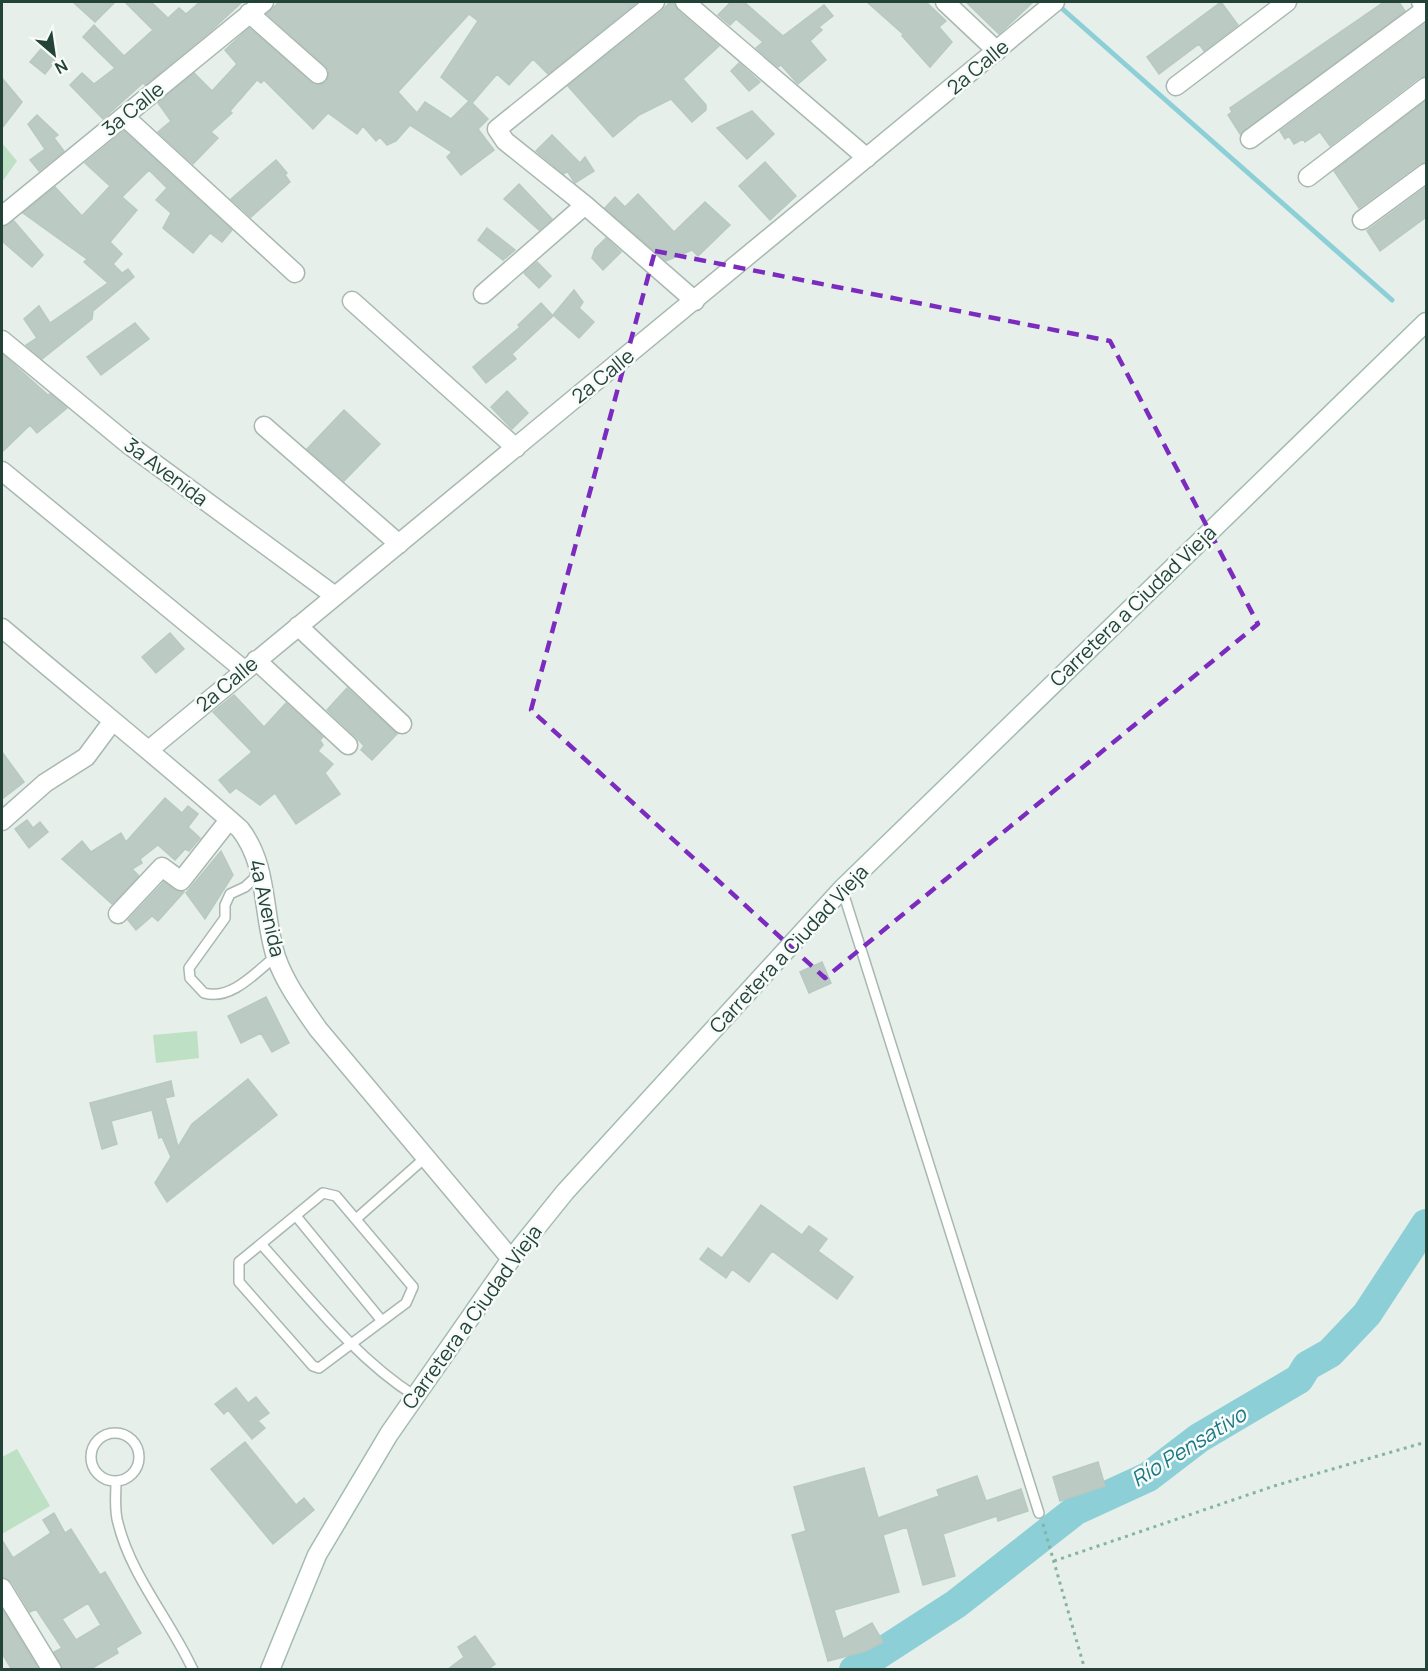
<svg xmlns="http://www.w3.org/2000/svg" width="1428" height="1671" viewBox="0 0 1428 1671" font-family="Manrope,sans-serif">
<style>
.green{fill:#bee1c5}
.lines{fill:none;stroke-linecap:round;stroke-linejoin:round}
.stream{stroke:#8ccfd6;stroke-width:5}
.river{stroke:#8ccfd6;stroke-width:30}
.building{fill:#bbcac3;stroke:#b8c9c1;stroke-width:1.5;fill-rule:evenodd}
.lane-casing{stroke:#a8b8b1;stroke-width:12}
.street-casing{stroke:#a8b8b1;stroke-width:21}
.secondary-casing{stroke:#a3bcb2;stroke-width:21}
.path{stroke:#85b4a2;stroke-width:3;stroke-dasharray:3 4.5;stroke-linecap:butt}
.lane{stroke:#fff;stroke-width:9}
.street{stroke:#fff;stroke-width:18}
.secondary{stroke:#fff;stroke-width:18}
.marked{fill:none;stroke:#7b2cbf;stroke-width:4.5;stroke-dasharray:12 8;stroke-linejoin:round}
.labels{text-anchor:middle;stroke-width:5;stroke-linejoin:round;paint-order:stroke}
.street-label{font-size:20px;fill:#234338;stroke:#f7fbf9}
.water-label{font-size:21px;font-style:italic;fill:#197883;stroke:#f7fbf9}
</style>
<rect width="100%" height="100%" fill="#e6efea"/>
<path class="green" d="M 2,143 L 17,161 L 2,182 Z
M 197,1031 L 199,1058 L 156,1063 L 153,1035 Z
M 17,1449 L 50,1506 L 2,1534 L 2,1457 Z"/>
<g class="lines">
<path class="stream" d="M 1058,5 L 1392,300"/>
<path class="river" d="M 854,1670 L 956,1604 L 1076,1510 L 1148,1477 L 1199,1438 L 1299,1379 L 1307,1366 L 1330,1353 L 1367,1314 L 1426,1224"/>
</g>
<path class="building" d="M 73,2 L 115,2 L 95,22 Z
M 125,2 L 151,2 L 168,18 L 179,8 L 186,14 L 200,2 L 242,2 L 213,29 L 145,85 L 143,83 L 103,119 L 70,85 L 82,73 L 94,84 L 115,68 L 83,37 L 94,25 L 124,56 L 153,30 Z
M 279,2 L 635,2 L 636,3 L 548,74 L 533,59 L 509,85 L 497,74 L 472,103 L 488,119 L 478,129 L 494,150 L 461,175 L 447,157 L 452,152 L 410,125 L 396,141 L 387,145 L 380,137 L 376,141 L 363,126 L 357,134 L 328,113 L 313,129 L 264,80 L 261,83 L 257,80 L 230,111 L 232,113 L 211,132 L 218,138 L 193,164 L 158,132 L 171,121 L 158,103 L 194,73 L 212,91 L 237,64 L 225,50 L 249,28 L 311,82 L 321,85 L 327,81 L 329,71 L 325,66 L 267,14 ZM 469,14 L 478,21 L 441,77 L 469,101 L 451,119 L 425,102 L 417,113 L 398,92 Z
M 670,2 L 674,2 L 678,11 L 719,46 L 683,79 L 706,105 L 706,110 L 692,122 L 671,99 L 639,115 L 613,137 L 568,86 L 662,11 Z
M 731,2 L 744,2 L 783,36 L 824,5 L 833,16 L 819,27 L 822,30 L 810,41 L 826,60 L 798,84 L 781,65 L 778,67 L 756,48 L 763,42 L 736,19 L 730,25 L 718,15 Z
M 867,2 L 926,2 L 946,21 L 939,27 L 952,42 L 930,67 L 902,36 L 903,34 Z
M 966,2 L 1033,2 L 999,34 Z
M 1221,2 L 1238,25 L 1204,51 L 1199,44 L 1159,74 L 1147,57 Z
M 1384,2 L 1399,2 L 1405,11 L 1240,134 L 1228,115 L 1232,112 L 1230,108 Z
M 1426,23 L 1426,76 L 1419,78 L 1330,146 L 1320,132 L 1305,142 L 1303,139 L 1294,144 L 1289,136 L 1285,139 L 1280,131 Z
M 41,49 L 55,61 L 45,74 L 30,62 Z
M 739,63 L 760,82 L 749,91 L 731,71 Z
M 2,78 L 22,102 L 2,128 Z
M 1426,101 L 1426,162 L 1419,164 L 1359,208 L 1334,171 Z
M 752,111 L 774,134 L 747,159 L 717,128 Z
M 37,115 L 58,135 L 54,138 L 64,151 L 39,171 L 30,160 L 45,149 L 28,124 Z
M 124,131 L 232,230 L 222,242 L 210,233 L 193,253 L 163,228 L 171,213 L 156,200 L 167,188 L 149,170 L 122,197 L 137,210 L 110,242 L 122,254 L 113,264 L 122,273 L 128,269 L 134,277 L 93,311 L 92,319 L 42,359 L 26,345 L 37,338 L 24,319 L 39,306 L 50,323 L 108,283 L 84,262 L 87,259 L 23,213 L 55,187 L 82,216 L 110,186 L 85,163 Z
M 552,135 L 580,163 L 585,157 L 594,171 L 575,183 L 567,171 L 564,174 L 536,151 Z
M 276,160 L 287,173 L 285,175 L 290,182 L 251,217 L 231,199 Z
M 765,162 L 796,196 L 770,220 L 739,186 Z
M 519,184 L 552,219 L 539,230 L 504,199 Z
M 1426,187 L 1426,217 L 1380,251 L 1367,231 Z
M 638,194 L 674,232 L 705,202 L 730,225 L 698,256 L 692,250 L 666,261 L 605,208 L 615,197 L 625,207 Z
M 14,221 L 43,255 L 32,267 L 2,241 L 2,227 Z
M 487,228 L 515,250 L 503,260 L 478,240 Z
M 606,238 L 621,252 L 603,270 L 592,258 L 595,249 Z
M 537,262 L 551,276 L 539,288 L 524,273 Z
M 574,290 L 583,302 L 579,308 L 594,322 L 579,338 L 553,315 Z
M 541,303 L 553,316 L 512,354 L 516,359 L 486,383 L 473,367 L 520,327 L 518,325 Z
M 135,323 L 149,339 L 101,375 L 87,357 Z
M 2,354 L 48,395 L 50,394 L 67,408 L 37,433 L 30,425 L 2,452 Z
M 507,391 L 528,413 L 512,429 L 491,407 Z
M 344,410 L 380,444 L 344,481 L 307,449 Z
M 170,633 L 184,649 L 156,673 L 142,657 Z
M 347,688 L 397,734 L 372,760 L 361,750 L 364,746 L 356,737 L 327,710 Z
M 234,695 L 264,727 L 286,703 L 323,737 L 320,740 L 323,745 L 318,751 L 333,764 L 325,773 L 340,794 L 296,824 L 275,793 L 260,805 L 236,788 L 230,793 L 219,780 L 252,752 L 213,712 Z
M 2,752 L 24,782 L 2,799 Z
M 165,798 L 182,813 L 188,806 L 198,814 L 188,827 L 200,838 L 189,851 L 185,849 L 175,860 L 158,845 L 140,859 L 142,863 L 132,869 L 139,876 L 112,904 L 62,859 L 82,841 L 91,852 L 121,833 L 126,842 Z
M 27,820 L 33,828 L 40,822 L 48,832 L 29,848 L 15,829 Z
M 221,851 L 233,875 L 205,919 L 186,893 Z
M 164,882 L 175,890 L 184,892 L 158,921 L 152,916 L 136,930 L 128,920 Z
M 822,962 L 831,983 L 809,993 L 800,972 Z
M 266,997 L 289,1043 L 272,1052 L 261,1033 L 241,1043 L 228,1016 Z
M 248,1079 L 277,1115 L 167,1202 L 155,1183 L 171,1157 L 162,1137 L 159,1138 L 152,1110 L 111,1121 L 117,1144 L 102,1149 L 90,1103 L 171,1081 L 174,1096 L 165,1098 L 178,1147 L 192,1124 Z
M 761,1205 L 802,1235 L 809,1226 L 827,1239 L 818,1251 L 853,1277 L 837,1299 L 772,1251 L 749,1282 L 732,1269 L 726,1278 L 700,1259 L 708,1248 L 722,1258 Z
M 236,1388 L 248,1403 L 256,1397 L 269,1413 L 258,1421 L 265,1428 L 252,1439 L 228,1410 L 224,1414 L 215,1404 Z
M 245,1442 L 296,1505 L 304,1498 L 314,1510 L 273,1544 L 211,1469 Z
M 1098,1462 L 1105,1486 L 1060,1501 L 1053,1477 Z
M 864,1468 L 878,1518 L 939,1496 L 937,1490 L 977,1476 L 986,1501 L 1021,1489 L 1028,1511 L 998,1521 L 997,1516 L 943,1534 L 955,1576 L 923,1585 L 907,1527 L 883,1535 L 899,1592 L 834,1610 L 843,1639 L 872,1623 L 883,1642 L 866,1651 L 828,1661 L 792,1535 L 806,1531 L 794,1487 Z
M 54,1513 L 65,1533 L 71,1529 L 100,1575 L 105,1572 L 141,1633 L 116,1648 L 118,1653 L 89,1670 L 63,1670 L 54,1652 L 62,1648 L 36,1609 L 30,1612 L 12,1582 L 2,1577 L 2,1540 L 13,1558 L 51,1533 L 43,1520 ZM 88,1603 L 101,1625 L 76,1640 L 62,1619 Z
M 2,1609 L 39,1670 L 12,1670 L 2,1653 Z
M 475,1636 L 495,1664 L 487,1670 L 447,1670 L 464,1657 L 458,1647 Z"/>
<g class="lines">
<g class="lane-casing">
<path id="lane" d="M 260,873 L 245,887 L 230,894 L 225,905 L 225,918 L 189,968 L 190,978 L 204,993 C 231,1001 256,972 276,956
M 842,889 L 1039,1513
M 323,1193 L 336,1196 L 413,1287 L 406,1303 L 319,1368 L 313,1366 L 239,1282 L 239,1262 Z
M 296,1216 L 382,1321
M 356,1219 L 426,1157
M 261,1244 C 309,1297 354,1357 415,1396
M91 1457a24 24 0 1 1 48 0a24 24 0 1 1-48 0Z
M 116,1482 C 116,1495 114,1510 118,1523 C 131,1576 170,1620 193,1670"/>
</g>
<g class="street-casing">
<path id="street" d="M 655,2 L 497,129 L 505,141 L 585,205 L 695,301
M 685,2 L 867,158
M 945,2 L 997,51
M 249,13 L 318,74
M 1176,86 L 1287,2
M 125,117 L 295,273
M 1250,139 L 1426,9
M 1308,177 L 1426,87
M 2,216 L 264,2
M 1362,220 L 1426,173
M 483,294 L 585,205
M 352,301 L 516,448
M 2,340 L 128,444 L 335,596
M 264,426 L 399,544
M 2,471 L 244,670
M 298,626 L 402,724
M 2,628 C 81,695 162,760 240,829 C 269,866 262,914 276,957 C 285,983 302,1006 318,1029 L 511,1259
M 256,660 L 348,745
M 150,749 L 1055,2
M 2,821 L 45,783 L 86,757 L 112,722
M 118,914 L 162,867 L 181,881 L 229,820
M 2,1588 L 52,1670"/>
</g>
<g class="secondary-casing">
<path id="secondary" d="M 1421,2 L 1426,7
M 270,1670 L 317,1555 L 389,1434 L 511,1259 L 565,1192 L 842,889 L 1426,322"/>
</g>
<path class="path" d="M 1043,1524 L 1085,1670
M 1054,1561 L 1274,1486 L 1426,1442"/>
<use href="#lane" class="lane"/>
<use href="#street" class="street"/>
<use href="#secondary" class="secondary"/>
</g>
<path class="marked" d="M 655,251 L 1110,341 L 1258,624 L 825,978 L 531,710 Z"/>
<g class="labels">
<g class="street-label">
<text transform="translate(978 67) rotate(-40)" y="7">2a Calle</text>
<text transform="translate(133 109) rotate(-39)" y="7">3a Calle</text>
<text transform="translate(603 376) rotate(-39)" y="7">2a Calle</text>
<text transform="translate(166 472) rotate(37)" y="7">3a Avenida</text>
<text transform="translate(1133 606) rotate(-44)" y="7">Carretera a Ciudad Vieja</text>
<text transform="translate(227 684) rotate(-40)" y="7">2a Calle</text>
<text transform="translate(267 908) rotate(77)" y="7">4a Avenida</text>
<text transform="translate(789 949) rotate(-47)" y="7">Carretera a Ciudad Vieja</text>
<text transform="translate(472 1317) rotate(-54)" y="7">Carretera a Ciudad Vieja</text>
</g>
<g class="water-label">
<text transform="translate(1189 1447) rotate(-32)" y="7">Río Pensativo</text>
</g>
</g>
<rect width="1428" height="1671" fill="none" stroke="#234338" stroke-width="6"/>
<g transform="translate(54 54) rotate(151)" stroke="#f7fbf9" stroke-width="4.5" paint-order="stroke">
<path d="M0-4.5L10 22L0 15L-10 22Z" fill="#234338"/>
<text y="-9" font-size="16" font-weight="bold" text-anchor="middle" fill="#234338">N</text>
</g>
</svg>
